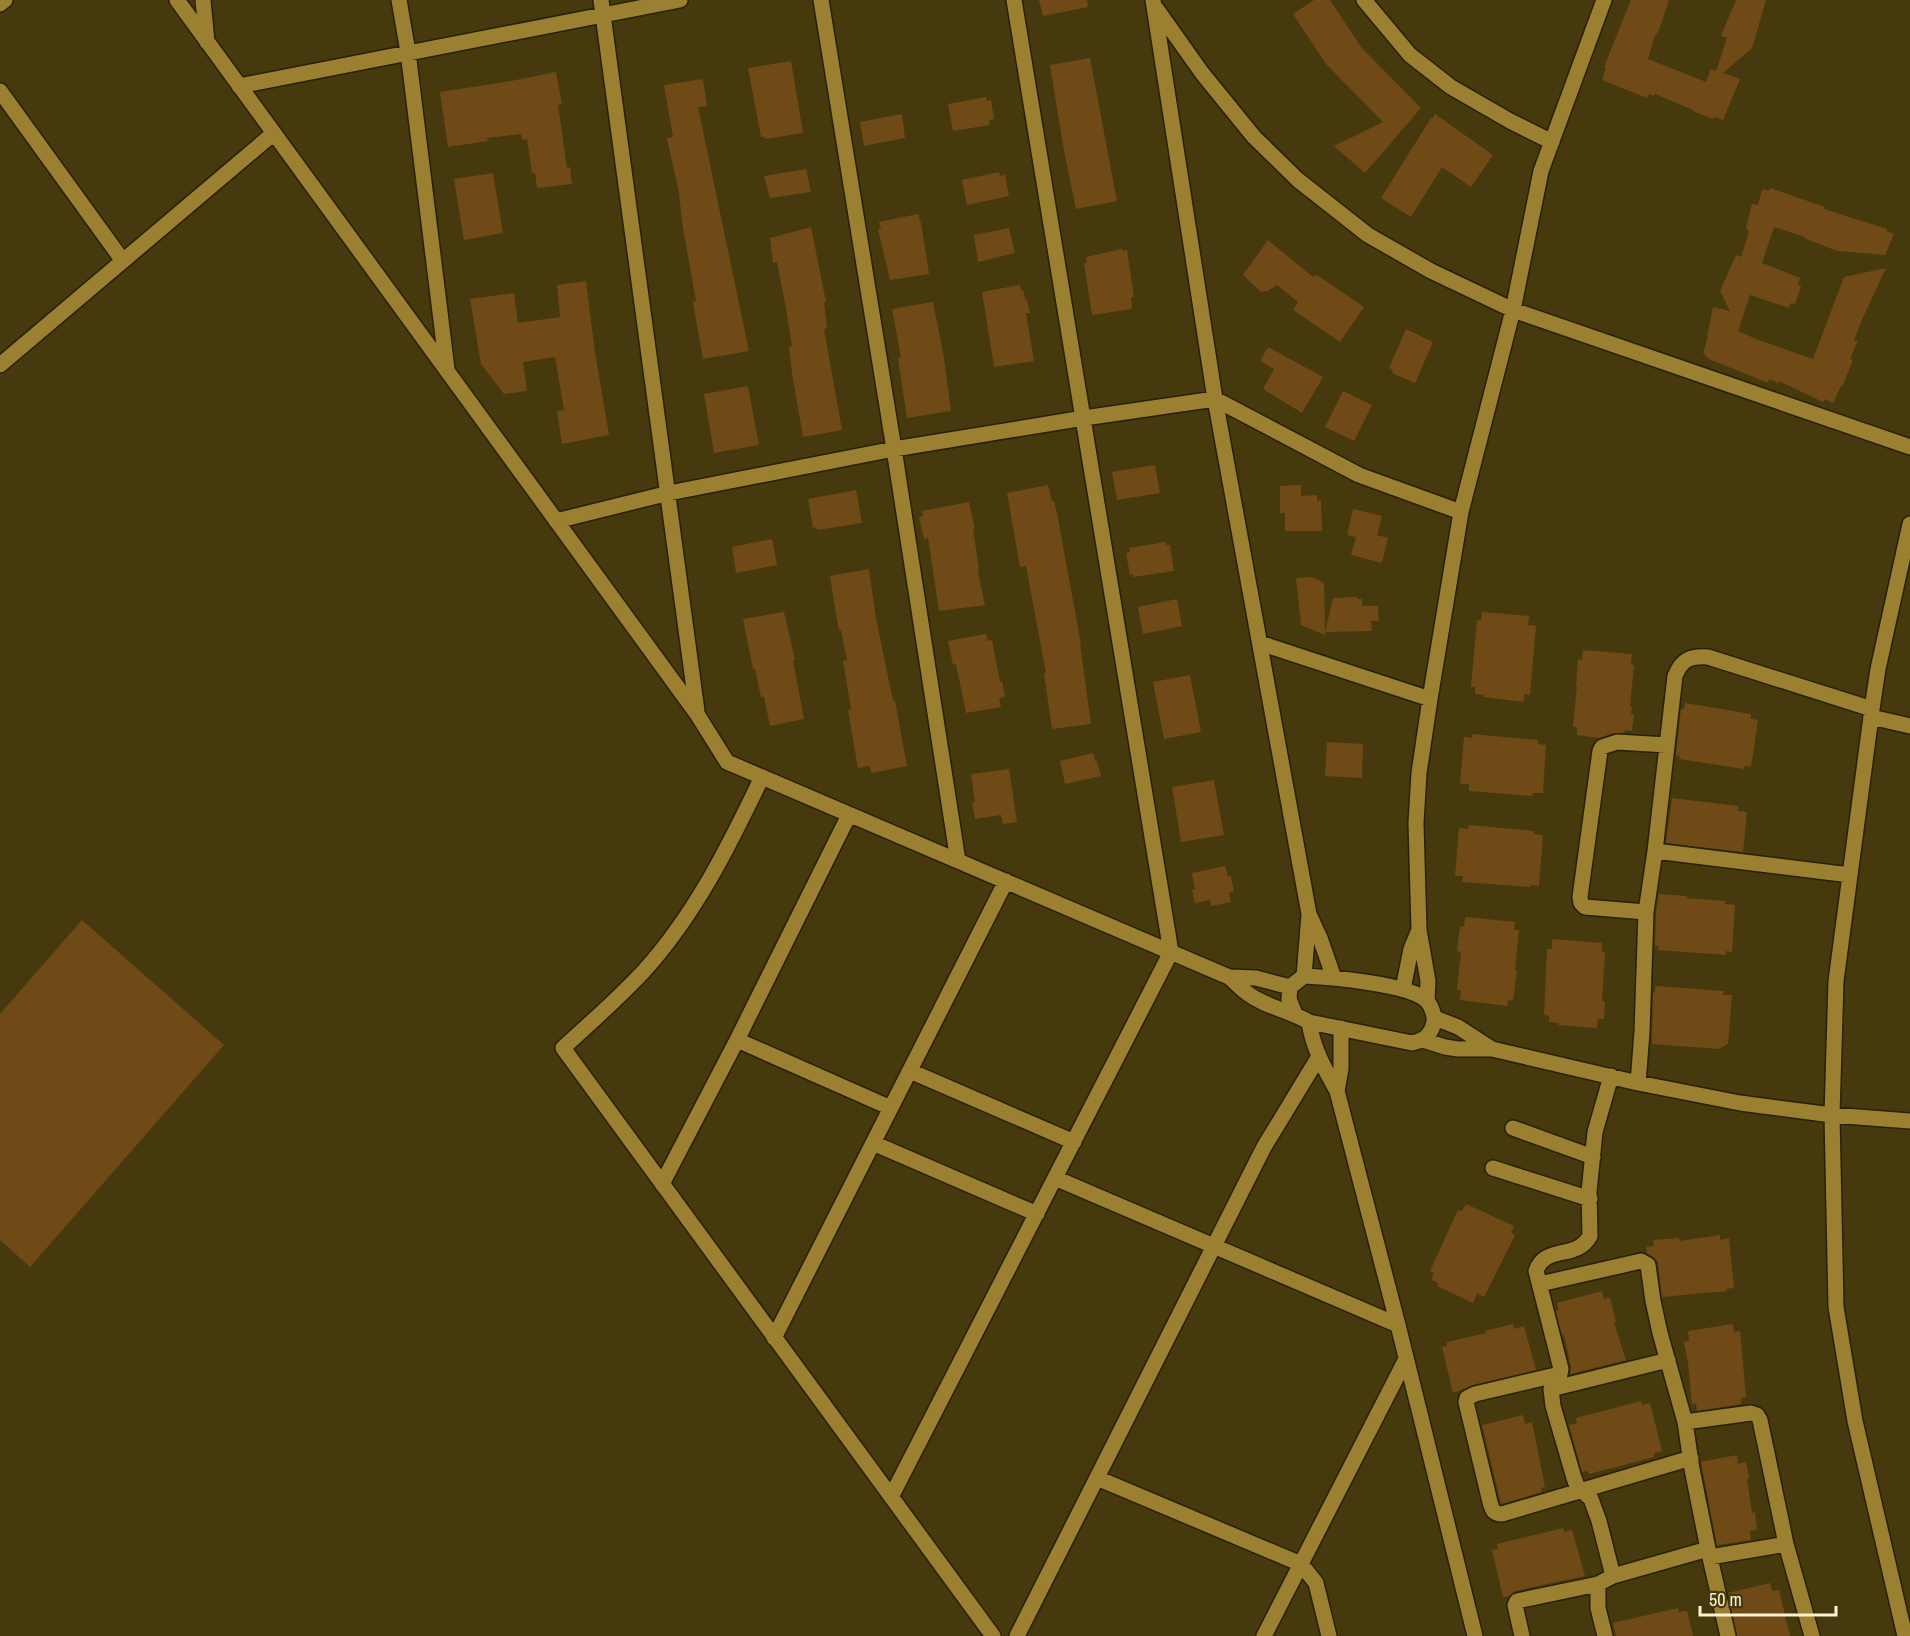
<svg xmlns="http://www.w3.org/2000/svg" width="1910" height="1636" viewBox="0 0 1910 1636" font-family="'Archivo Narrow',sans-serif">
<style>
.building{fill:#6f4a16}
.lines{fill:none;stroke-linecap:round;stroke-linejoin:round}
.minor-casing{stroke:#292007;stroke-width:18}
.minor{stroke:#9a8030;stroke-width:15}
</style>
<rect width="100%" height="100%" fill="#46390e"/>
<path class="building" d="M 1039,0 L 1087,0 L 1088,7 L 1043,16 Z
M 1314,0 L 1330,0 L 1361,47 L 1421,108 L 1365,173 L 1334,146 L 1383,122 L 1326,64 L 1293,14 Z
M 1631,0 L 1669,0 L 1659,30 L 1654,38 L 1648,59 L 1706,82 L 1711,69 L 1716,71 L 1727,38 L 1721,36 L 1736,0 L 1766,0 L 1752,48 L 1723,73 L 1740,79 L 1723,120 L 1714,117 L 1713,119 L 1693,111 L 1693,110 L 1655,94 L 1654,96 L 1649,94 L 1647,98 L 1602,80 L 1606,68 L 1604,67 Z
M 1090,58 L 1117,201 L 1076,209 L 1064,151 L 1050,65 Z
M 791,61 L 803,133 L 766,139 L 765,137 L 761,137 L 748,68 Z
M 556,72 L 562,104 L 558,105 L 567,168 L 570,167 L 572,184 L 537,188 L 535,173 L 532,173 L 527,139 L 522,140 L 521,134 L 487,138 L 488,141 L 448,147 L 440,92 L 511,81 Z
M 703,79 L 707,106 L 698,107 L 749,351 L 703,359 L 693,302 L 696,301 L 682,222 L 679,193 L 667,138 L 673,137 L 664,85 Z
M 986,97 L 987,101 L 991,100 L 994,119 L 989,120 L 990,125 L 953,131 L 948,104 Z
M 902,114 L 905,138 L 864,146 L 860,122 Z
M 1435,114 L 1493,155 L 1471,187 L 1442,167 L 1411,217 L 1381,198 L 1431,118 L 1432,119 Z
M 806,169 L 811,192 L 770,198 L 764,176 Z
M 999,172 L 1000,176 L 1005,175 L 1009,196 L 967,205 L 962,180 Z
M 493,173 L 503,233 L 464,240 L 454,179 Z
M 1770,188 L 1825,207 L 1824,209 L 1887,229 L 1886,231 L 1894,234 L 1885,255 L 1837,251 L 1804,238 L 1805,237 L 1774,227 L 1762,263 L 1800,278 L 1798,285 L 1801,286 L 1795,304 L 1791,303 L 1789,308 L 1750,295 L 1738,331 L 1756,339 L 1813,359 L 1844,277 L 1886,268 L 1861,322 L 1854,341 L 1858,340 L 1850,359 L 1853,360 L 1842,387 L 1841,386 L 1833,403 L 1825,399 L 1823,402 L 1779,381 L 1778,383 L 1769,379 L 1768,383 L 1709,359 L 1703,353 L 1708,337 L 1707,336 L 1713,307 L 1730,311 L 1720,291 L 1736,255 L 1741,257 L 1749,232 L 1746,227 L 1752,204 L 1758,205 L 1762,189 L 1769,191 Z
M 918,214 L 921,223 L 929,274 L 890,280 L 878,229 L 881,229 L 879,222 Z
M 811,227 L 826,302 L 824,302 L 827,328 L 824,329 L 842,430 L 803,437 L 792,373 L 789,347 L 792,346 L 786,309 L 777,262 L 773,263 L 770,238 Z
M 1009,228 L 1015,253 L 978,262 L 974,235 Z
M 1268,240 L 1313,277 L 1317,275 L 1364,307 L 1340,342 L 1293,310 L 1298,302 L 1277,285 L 1268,291 L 1261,292 L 1243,275 Z
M 1122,249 L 1123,251 L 1127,250 L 1134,297 L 1131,297 L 1132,309 L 1092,315 L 1084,263 L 1087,263 L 1086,257 Z
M 586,281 L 595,352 L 609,435 L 562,444 L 557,411 L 564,410 L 555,357 L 523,362 L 527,391 L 504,394 L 481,364 L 470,299 L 514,293 L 518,323 L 560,317 L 557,285 Z
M 1020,285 L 1021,290 L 1023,290 L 1025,299 L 1027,300 L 1030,313 L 1026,313 L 1034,361 L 994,367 L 982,292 Z
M 933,302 L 943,352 L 951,411 L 907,418 L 898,358 L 901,358 L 892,309 Z
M 1406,329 L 1433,342 L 1415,383 L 1392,373 L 1393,370 L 1389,368 Z
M 1268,347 L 1323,377 L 1302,413 L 1263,389 L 1274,369 L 1260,361 Z
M 748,386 L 759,445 L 714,453 L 704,394 Z
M 1343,391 L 1372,405 L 1354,441 L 1325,427 Z
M 1155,465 L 1160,493 L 1117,500 L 1112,472 Z
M 1048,485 L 1052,501 L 1054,501 L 1057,513 L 1081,644 L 1080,644 L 1091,724 L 1052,729 L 1044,673 L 1046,673 L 1026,566 L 1020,567 L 1007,493 Z
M 1301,485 L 1301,496 L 1317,495 L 1317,501 L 1321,500 L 1322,531 L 1285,531 L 1285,513 L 1280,513 L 1280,486 Z
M 856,490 L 862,523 L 817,530 L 816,527 L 813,528 L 808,499 Z
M 969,502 L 975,529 L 973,529 L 979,569 L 978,573 L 985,605 L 939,611 L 928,538 L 924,539 L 919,517 L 923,516 L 922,511 Z
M 1353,509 L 1382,516 L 1377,535 L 1388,538 L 1382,563 L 1351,555 L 1356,537 L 1347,535 Z
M 772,539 L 777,565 L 736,573 L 732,547 Z
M 1166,542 L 1166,545 L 1170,545 L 1174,571 L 1133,577 L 1133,574 L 1130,575 L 1126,553 L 1130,552 L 1129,548 Z
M 869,569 L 876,618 L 893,701 L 895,701 L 907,766 L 871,773 L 870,766 L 858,768 L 848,710 L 851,709 L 843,661 L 847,660 L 841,630 L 839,630 L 837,620 L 830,576 Z
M 1312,577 L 1324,583 L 1325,632 L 1333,598 L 1357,597 L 1357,599 L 1362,599 L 1362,606 L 1378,606 L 1379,621 L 1371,621 L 1372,631 L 1325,632 L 1325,635 L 1301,625 L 1296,578 Z
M 1177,599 L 1182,626 L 1143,634 L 1138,607 Z
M 784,612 L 795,660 L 793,660 L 804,719 L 770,726 L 764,697 L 761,697 L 755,669 L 753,669 L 743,619 Z
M 1482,612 L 1529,616 L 1528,625 L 1536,626 L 1530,695 L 1524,694 L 1524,702 L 1483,697 L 1484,695 L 1475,694 L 1475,687 L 1471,687 L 1477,620 L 1481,621 Z
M 986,634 L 988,641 L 992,640 L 1000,682 L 1002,681 L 1005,697 L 999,698 L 1001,707 L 966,713 L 956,664 L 953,665 L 948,641 Z
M 1583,650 L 1632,654 L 1631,665 L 1634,665 L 1630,707 L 1632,707 L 1631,714 L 1634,715 L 1632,731 L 1625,730 L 1624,733 L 1614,733 L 1599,738 L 1577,735 L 1577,727 L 1573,727 L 1577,686 L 1576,686 L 1578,659 L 1582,660 Z
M 1190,675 L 1201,732 L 1164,739 L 1153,682 Z
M 1685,703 L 1751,714 L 1751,719 L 1758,720 L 1751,767 L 1744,766 L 1744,769 L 1679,759 L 1680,756 L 1676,755 L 1681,709 L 1684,709 Z
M 1472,734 L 1538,740 L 1538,744 L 1546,745 L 1543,793 L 1533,793 L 1532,796 L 1469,791 L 1469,784 L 1460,784 L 1464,737 L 1472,738 Z
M 1327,742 L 1363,744 L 1362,778 L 1325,776 Z
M 1093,753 L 1095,761 L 1097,761 L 1101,776 L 1065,784 L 1060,761 Z
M 1009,769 L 1017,822 L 1003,824 L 1001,815 L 975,819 L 972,803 L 975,802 L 971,774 Z
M 1214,780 L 1224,835 L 1181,842 L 1172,787 Z
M 1672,798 L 1738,806 L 1738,811 L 1747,812 L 1743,852 L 1666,843 Z
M 1469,825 L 1534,831 L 1534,834 L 1543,835 L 1539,886 L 1531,885 L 1530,887 L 1462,882 L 1463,876 L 1455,876 L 1459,828 L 1468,829 Z
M 1225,866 L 1228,876 L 1231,876 L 1234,892 L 1229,893 L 1231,902 L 1211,906 L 1210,900 L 1195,903 L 1192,890 L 1195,889 L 1192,873 Z
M 1659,894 L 1687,896 L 1687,898 L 1725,901 L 1725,904 L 1735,905 L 1732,952 L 1726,951 L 1726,955 L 1658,950 L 1659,946 L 1655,946 L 1656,913 Z
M 1465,917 L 1515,922 L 1514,930 L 1519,930 L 1515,971 L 1517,971 L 1513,1001 L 1508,1000 L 1507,1006 L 1460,1000 L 1461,991 L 1457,990 L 1461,952 L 1457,951 L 1460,926 L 1464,927 Z
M 82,920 L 224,1045 L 30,1267 L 0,1240 L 0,1014 Z
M 1552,939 L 1602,943 L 1602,952 L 1605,952 L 1602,1001 L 1605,1001 L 1604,1019 L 1598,1019 L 1597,1028 L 1558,1025 L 1559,1023 L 1549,1022 L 1549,1016 L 1544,1015 L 1547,949 L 1552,949 Z
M 1655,986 L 1724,991 L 1723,995 L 1732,995 L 1728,1044 L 1719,1049 L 1652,1044 L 1653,992 L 1655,992 Z
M 1466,1204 L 1514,1226 L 1511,1233 L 1515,1235 L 1484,1297 L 1477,1293 L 1473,1303 L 1437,1286 L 1438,1283 L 1431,1279 L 1434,1273 L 1430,1271 L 1458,1210 L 1462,1211 Z
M 1720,1235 L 1720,1240 L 1729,1238 L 1734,1288 L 1726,1289 L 1727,1291 L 1662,1297 L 1658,1263 L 1656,1259 L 1647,1253 L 1646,1247 L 1654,1246 L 1653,1240 L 1679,1238 L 1679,1241 Z
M 1602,1291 L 1604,1299 L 1610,1297 L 1616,1322 L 1614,1323 L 1626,1360 L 1570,1374 L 1571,1367 L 1564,1335 L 1562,1335 L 1556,1311 L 1559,1310 L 1557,1303 Z
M 1513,1324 L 1514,1329 L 1524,1326 L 1536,1370 L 1473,1385 L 1453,1393 L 1442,1347 L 1447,1346 L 1447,1342 L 1486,1333 L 1485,1331 Z
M 1733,1324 L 1734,1332 L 1740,1331 L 1746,1397 L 1741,1398 L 1741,1404 L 1697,1411 L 1696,1403 L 1692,1404 L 1688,1363 L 1684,1342 L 1689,1341 L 1688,1331 Z
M 1641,1401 L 1642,1405 L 1650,1403 L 1662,1451 L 1654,1453 L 1654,1457 L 1612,1468 L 1589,1474 L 1588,1471 L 1582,1472 L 1569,1425 L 1577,1423 L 1576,1418 Z
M 1523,1415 L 1525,1424 L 1532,1422 L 1545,1487 L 1541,1488 L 1542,1492 L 1501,1504 L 1482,1425 Z
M 1737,1455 L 1738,1464 L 1746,1462 L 1749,1478 L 1747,1479 L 1752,1513 L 1755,1512 L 1757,1530 L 1750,1531 L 1751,1540 L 1717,1545 L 1701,1462 Z
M 1563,1528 L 1564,1532 L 1572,1530 L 1585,1576 L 1515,1591 L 1509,1596 L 1503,1597 L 1492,1550 L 1498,1549 L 1497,1544 Z
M 1770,1583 L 1772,1591 L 1779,1590 L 1790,1636 L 1737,1636 L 1728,1593 Z
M 1678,1608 L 1679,1612 L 1687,1611 L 1693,1636 L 1616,1636 L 1613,1623 Z"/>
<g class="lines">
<g class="minor-casing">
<path id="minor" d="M 177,0 L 697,714 L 727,762 L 1229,977 C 1235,982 1241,989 1247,993 C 1265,1007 1289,1010 1309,1022 L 1412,1043 C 1425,1040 1431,1035 1434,1022 C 1435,1016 1431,1005 1427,1001 C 1411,984 1328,977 1304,976 L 1290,987 L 1289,999 L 1295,1014
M 203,0 L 207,42
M 399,0 L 408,52 L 447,369
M 601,0 L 697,711
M 821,0 L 894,449 L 958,861
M 1153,0 L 1215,399 L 1309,914 L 1320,938 L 1334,978
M 1364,0 L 1410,55 L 1451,87 L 1510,121 L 1552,142
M 0,4 L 5,0
M 1156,8 L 1202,73 L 1254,137 L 1298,180 L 1368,235 L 1431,271 L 1513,310 L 1910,447
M 239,86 L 680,0
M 0,91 L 123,261
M 0,365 L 274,133
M 556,521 L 669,493 L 894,449 L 1084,418 L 1215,399 L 1359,475 L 1461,512
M 1260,643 L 1430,699
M 1871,717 L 1910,726
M 762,777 C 729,846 695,915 643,972 C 618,999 590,1023 563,1048 L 993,1636
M 1850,875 L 1655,851 L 1675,676 C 1682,659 1690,656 1708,657 L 1872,709
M 1646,912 L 1585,907 L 1581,903 L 1580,897 L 1600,751 L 1602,747 L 1617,742 L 1667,745
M 1304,976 L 1309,914
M 1229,977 L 1256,978 L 1290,987
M 1403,989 L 1411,949 L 1419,930
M 1427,1001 L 1428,981 L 1419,930 L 1416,823 L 1419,773 L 1430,699 L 1461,512 L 1513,310 L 1541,171 L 1604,0
M 1435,1018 L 1458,1027 L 1492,1049
M 1309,1022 C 1313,1048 1324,1068 1337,1091 L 1398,1325 L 1475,1636
M 737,1040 L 891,1108
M 1423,1040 L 1445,1047 L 1458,1049 L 1492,1049 L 1638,1083 L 1740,1103 L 1832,1115 L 1910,1121
M 910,1071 L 1074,1142
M 1638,1083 L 1642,1032 L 1646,912 L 1655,851
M 1337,1091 L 1341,1069 L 1341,1028
M 1513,1128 L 1593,1157
M 873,1143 L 1037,1214
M 1493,1168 L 1590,1199
M 1055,1178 L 1398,1325
M 662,1184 L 737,1040 L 849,815
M 1540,1284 L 1641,1261 L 1648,1265 L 1653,1301 L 1660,1333 L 1685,1422 L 1692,1469 L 1708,1549 L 1728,1636
M 774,1338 L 1006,881
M 1560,1374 L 1475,1394 L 1467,1398 L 1466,1402 L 1490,1502 C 1492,1509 1493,1514 1502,1514 L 1691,1458
M 1551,1389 L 1668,1360
M 1685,1422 L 1751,1413 L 1757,1415 L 1760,1420 L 1786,1544 L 1710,1557
M 1097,1478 L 1301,1564 L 1316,1583 L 1329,1636
M 891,1497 L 1171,952 L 1014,0
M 1786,1544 L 1812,1636
M 1613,1576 L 1708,1549
M 1017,1636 L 1264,1147 L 1318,1058
M 1264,1636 L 1406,1359
M 1522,1636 L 1515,1605 L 1517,1601 L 1598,1584
M 1605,1636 L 1598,1608 L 1598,1584 L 1613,1576 L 1599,1521 L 1591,1499 L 1577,1486 L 1574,1478 L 1553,1406 L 1551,1389 L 1559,1379 L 1561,1369 L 1536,1271 C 1545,1244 1576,1261 1590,1236 L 1589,1192 L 1595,1132 L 1611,1076
M 1905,1636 L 1855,1421 L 1836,1307 L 1832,1115 L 1836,981 L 1872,709 L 1878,669 L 1910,524"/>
</g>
<use href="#minor" class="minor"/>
</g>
<path d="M1700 1606v9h136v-9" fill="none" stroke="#fdf2d4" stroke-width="3"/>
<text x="1709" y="1606" font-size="18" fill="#fdf2d4" stroke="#46390e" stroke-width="4.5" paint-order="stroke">50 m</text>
</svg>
